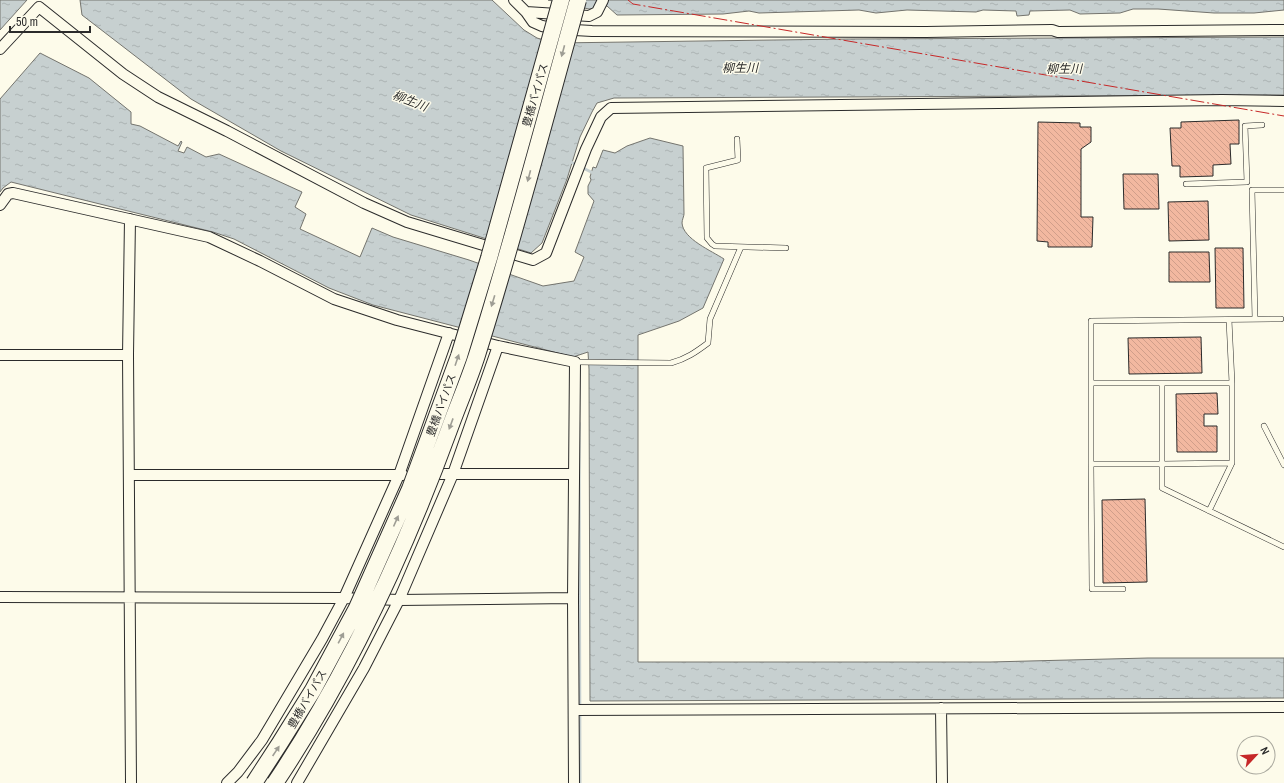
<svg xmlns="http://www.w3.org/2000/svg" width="1284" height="783" viewBox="0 0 1284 783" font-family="'Archivo Narrow','Noto Sans JP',sans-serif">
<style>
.water{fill:url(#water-ripples);stroke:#74746e}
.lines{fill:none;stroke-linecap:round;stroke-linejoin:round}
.stream{stroke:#c7d0d0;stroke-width:3}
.building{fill:url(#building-back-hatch);stroke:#2b2b2b}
.service-casing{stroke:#2b2b2b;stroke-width:6}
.minor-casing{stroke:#2b2b2b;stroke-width:12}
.service{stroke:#fdfbea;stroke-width:5}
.minor{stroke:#fdfbea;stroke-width:10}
.trunk-bridge-casing{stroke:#2b2b2b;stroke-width:18;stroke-linecap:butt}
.trunk-bridge{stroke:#fdfbea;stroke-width:16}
.power{stroke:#c62828;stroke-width:1;stroke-dasharray:14 3 2 3;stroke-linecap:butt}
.oneway{fill:#9e9d94}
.labels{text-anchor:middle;stroke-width:3;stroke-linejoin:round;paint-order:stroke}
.street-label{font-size:11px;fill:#2b2b2b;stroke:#fdfbea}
.water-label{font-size:12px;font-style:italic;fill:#2b2b2b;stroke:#fdfbea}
</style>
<defs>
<pattern id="water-ripples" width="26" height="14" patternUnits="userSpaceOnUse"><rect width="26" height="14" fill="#c7d0d0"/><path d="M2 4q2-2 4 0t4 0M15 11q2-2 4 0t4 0" fill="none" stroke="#abb3b3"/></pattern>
<pattern id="building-back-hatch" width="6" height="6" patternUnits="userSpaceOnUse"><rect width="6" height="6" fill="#f2b8a0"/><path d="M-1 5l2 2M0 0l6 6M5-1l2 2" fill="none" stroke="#d09e8a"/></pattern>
</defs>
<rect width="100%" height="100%" fill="#fdfbea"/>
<path class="water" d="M 0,0 L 27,0 L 0,30 Z
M 80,0 L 492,0 L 524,30 L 537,38 L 555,43 L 848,39 L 1284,37 L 1284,95 L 614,98 L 597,103 L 592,112 L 580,137 L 567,179 L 542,243 L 531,253 L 411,215 L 281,151 L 191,99 L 82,15 Z
M 548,0 L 1284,0 L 1284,10 L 1254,13 L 1214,13 L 1158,9 L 1133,9 L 1120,13 L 1080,14 L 1070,10 L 1030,11 L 1029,15 L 1017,16 L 1016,11 L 983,10 L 976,12 L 907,10 L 876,13 L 859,10 L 759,13 L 749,11 L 723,14 L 617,15 L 607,6 L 589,9 Z
M 40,53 L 89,78 L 131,112 L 131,124 L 140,126 L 178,146 L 181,141 L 182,142 L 178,151 L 184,153 L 187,147 L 206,157 L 219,154 L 302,192 L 295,207 L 306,214 L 300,229 L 360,257 L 372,228 L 393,237 L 469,260 L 543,286 L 574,281 L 584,257 L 575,252 L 594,201 L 588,194 L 588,186 L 591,180 L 590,177 L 593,167 L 596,168 L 603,150 L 615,153 L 627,146 L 650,138 L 683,146 L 684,214 C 684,216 682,220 682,223 C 683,239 712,251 724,259 L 703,308 L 679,321 L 638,335 L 638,662 L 990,662 L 1148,658 L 1284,658 L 1284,698 L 590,701 L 589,369 L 588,352 L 573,357 L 373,305 L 329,288 L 234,239 L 213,232 L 11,182 L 3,188 L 0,192 L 0,99 Z"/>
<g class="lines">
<path class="stream" d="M 569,161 L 595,174
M 579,423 L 580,783"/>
</g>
<path class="building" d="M 1239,120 L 1239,144 L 1230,144 L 1231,164 L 1213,165 L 1213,176 L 1180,177 L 1180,166 L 1172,166 L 1170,128 L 1181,128 L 1181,122 Z
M 1038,122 L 1080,123 L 1080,127 L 1091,127 L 1091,142 L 1081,149 L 1081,217 L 1093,217 L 1092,247 L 1048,247 L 1048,242 L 1037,241 Z
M 1123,174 L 1158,174 L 1159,209 L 1124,209 Z
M 1208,201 L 1209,240 L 1169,241 L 1168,202 Z
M 1215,248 L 1243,248 L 1244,308 L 1216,308 Z
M 1169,252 L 1209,252 L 1210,282 L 1169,282 Z
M 1201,337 L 1202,373 L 1129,374 L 1128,338 Z
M 1217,393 L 1218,414 L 1204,414 L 1204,426 L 1217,426 L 1217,452 L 1177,452 L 1176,394 Z
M 1145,499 L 1147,582 L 1103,583 L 1102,500 Z"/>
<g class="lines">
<g class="service-casing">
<path id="service" d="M 737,139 L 738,160 L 706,168 L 707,238 L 712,244 L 715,246 L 786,248
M 1186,184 L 1247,182 L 1245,126 L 1262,125
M 1255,319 L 1252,190 L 1284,190
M 575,362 L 671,363 C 686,359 696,352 708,343 L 710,319 L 741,247
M 1091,383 L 1232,383
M 1162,384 L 1162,488 L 1284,547
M 1264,426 L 1284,465
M 1232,463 L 1162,464 L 1091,464 L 1091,321 L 1281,319
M 1091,464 L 1092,589 L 1123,589
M 1209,511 L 1232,463 L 1232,383 L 1229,320"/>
</g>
<g class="minor-casing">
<path id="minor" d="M 514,0 L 526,12 L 533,22 L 542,26 L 557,29 L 592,31 L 926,32 L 1052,30 L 1058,32 L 1284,30
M 526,12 L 589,16 L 597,12 L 603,0
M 0,49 L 39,7 L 123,74 L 158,97 L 227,131 L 364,203 L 407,222 L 533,260 L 546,253 L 586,149 L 601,117 L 611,108 L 1222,100 L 1284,101
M 0,205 L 8,194 L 13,193 L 209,237 L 260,261 L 334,299 L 397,320 L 498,346 L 575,362 L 573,598 L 574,783
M 130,219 L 128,355 L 131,783
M 0,355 L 128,355
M 427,474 L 574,474
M 129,475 L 403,475
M 0,597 L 344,598 L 399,600 L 573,598
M 941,708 L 942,783
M 574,710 L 1284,707
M 227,783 L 238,772 L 262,740 L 322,639 L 344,598 L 399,475 L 449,333
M 297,783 L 364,668 L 399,600 L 453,474 L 498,346"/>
</g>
<use href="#service" class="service"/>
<use href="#minor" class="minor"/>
<g class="trunk-bridge-casing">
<path id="trunk-bridge" d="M 254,783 L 280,743 L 313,690 L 357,608 L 410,489 L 459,356 L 489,258 L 561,0
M 275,783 C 348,674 404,553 449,430 C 458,405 469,380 477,355 C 514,238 545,118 578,0"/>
</g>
<use href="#trunk-bridge" class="trunk-bridge"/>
<path class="power" d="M 628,0 L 633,4 L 1284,116"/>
</g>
<defs><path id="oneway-solid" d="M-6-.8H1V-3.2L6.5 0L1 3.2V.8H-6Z"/></defs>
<g class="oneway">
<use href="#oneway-solid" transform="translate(563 51) rotate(105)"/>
<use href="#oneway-solid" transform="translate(529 176) rotate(105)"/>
<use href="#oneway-solid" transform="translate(493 301) rotate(107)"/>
<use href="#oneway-solid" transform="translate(457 360) rotate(-71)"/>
<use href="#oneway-solid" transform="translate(451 424) rotate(110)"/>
<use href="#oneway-solid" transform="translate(396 521) rotate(-66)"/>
<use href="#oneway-solid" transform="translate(341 638) rotate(-62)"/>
<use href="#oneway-solid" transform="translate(276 751) rotate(-56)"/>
</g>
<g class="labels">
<g class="street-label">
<text transform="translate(535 95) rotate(-74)" y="4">豊橋バイパス</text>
<text transform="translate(441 405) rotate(-70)" y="4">豊橋バイパス</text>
<text transform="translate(307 699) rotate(-60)" y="4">豊橋バイパス</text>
</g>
<g class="water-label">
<text x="740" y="72">柳生川</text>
<text x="1064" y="73">柳生川</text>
<text transform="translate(410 101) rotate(21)" y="4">柳生川</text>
</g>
</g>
<g transform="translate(1256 755) rotate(64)"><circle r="19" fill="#fdfbea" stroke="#a9a89e"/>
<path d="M0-3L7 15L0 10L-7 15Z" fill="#c62828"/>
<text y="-6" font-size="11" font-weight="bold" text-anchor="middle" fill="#2b2b2b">N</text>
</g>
<path d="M10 26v6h80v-6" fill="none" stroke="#2b2b2b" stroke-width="2"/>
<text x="16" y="26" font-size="12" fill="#2b2b2b" stroke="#fdfbea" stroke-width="3" paint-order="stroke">50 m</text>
</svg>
